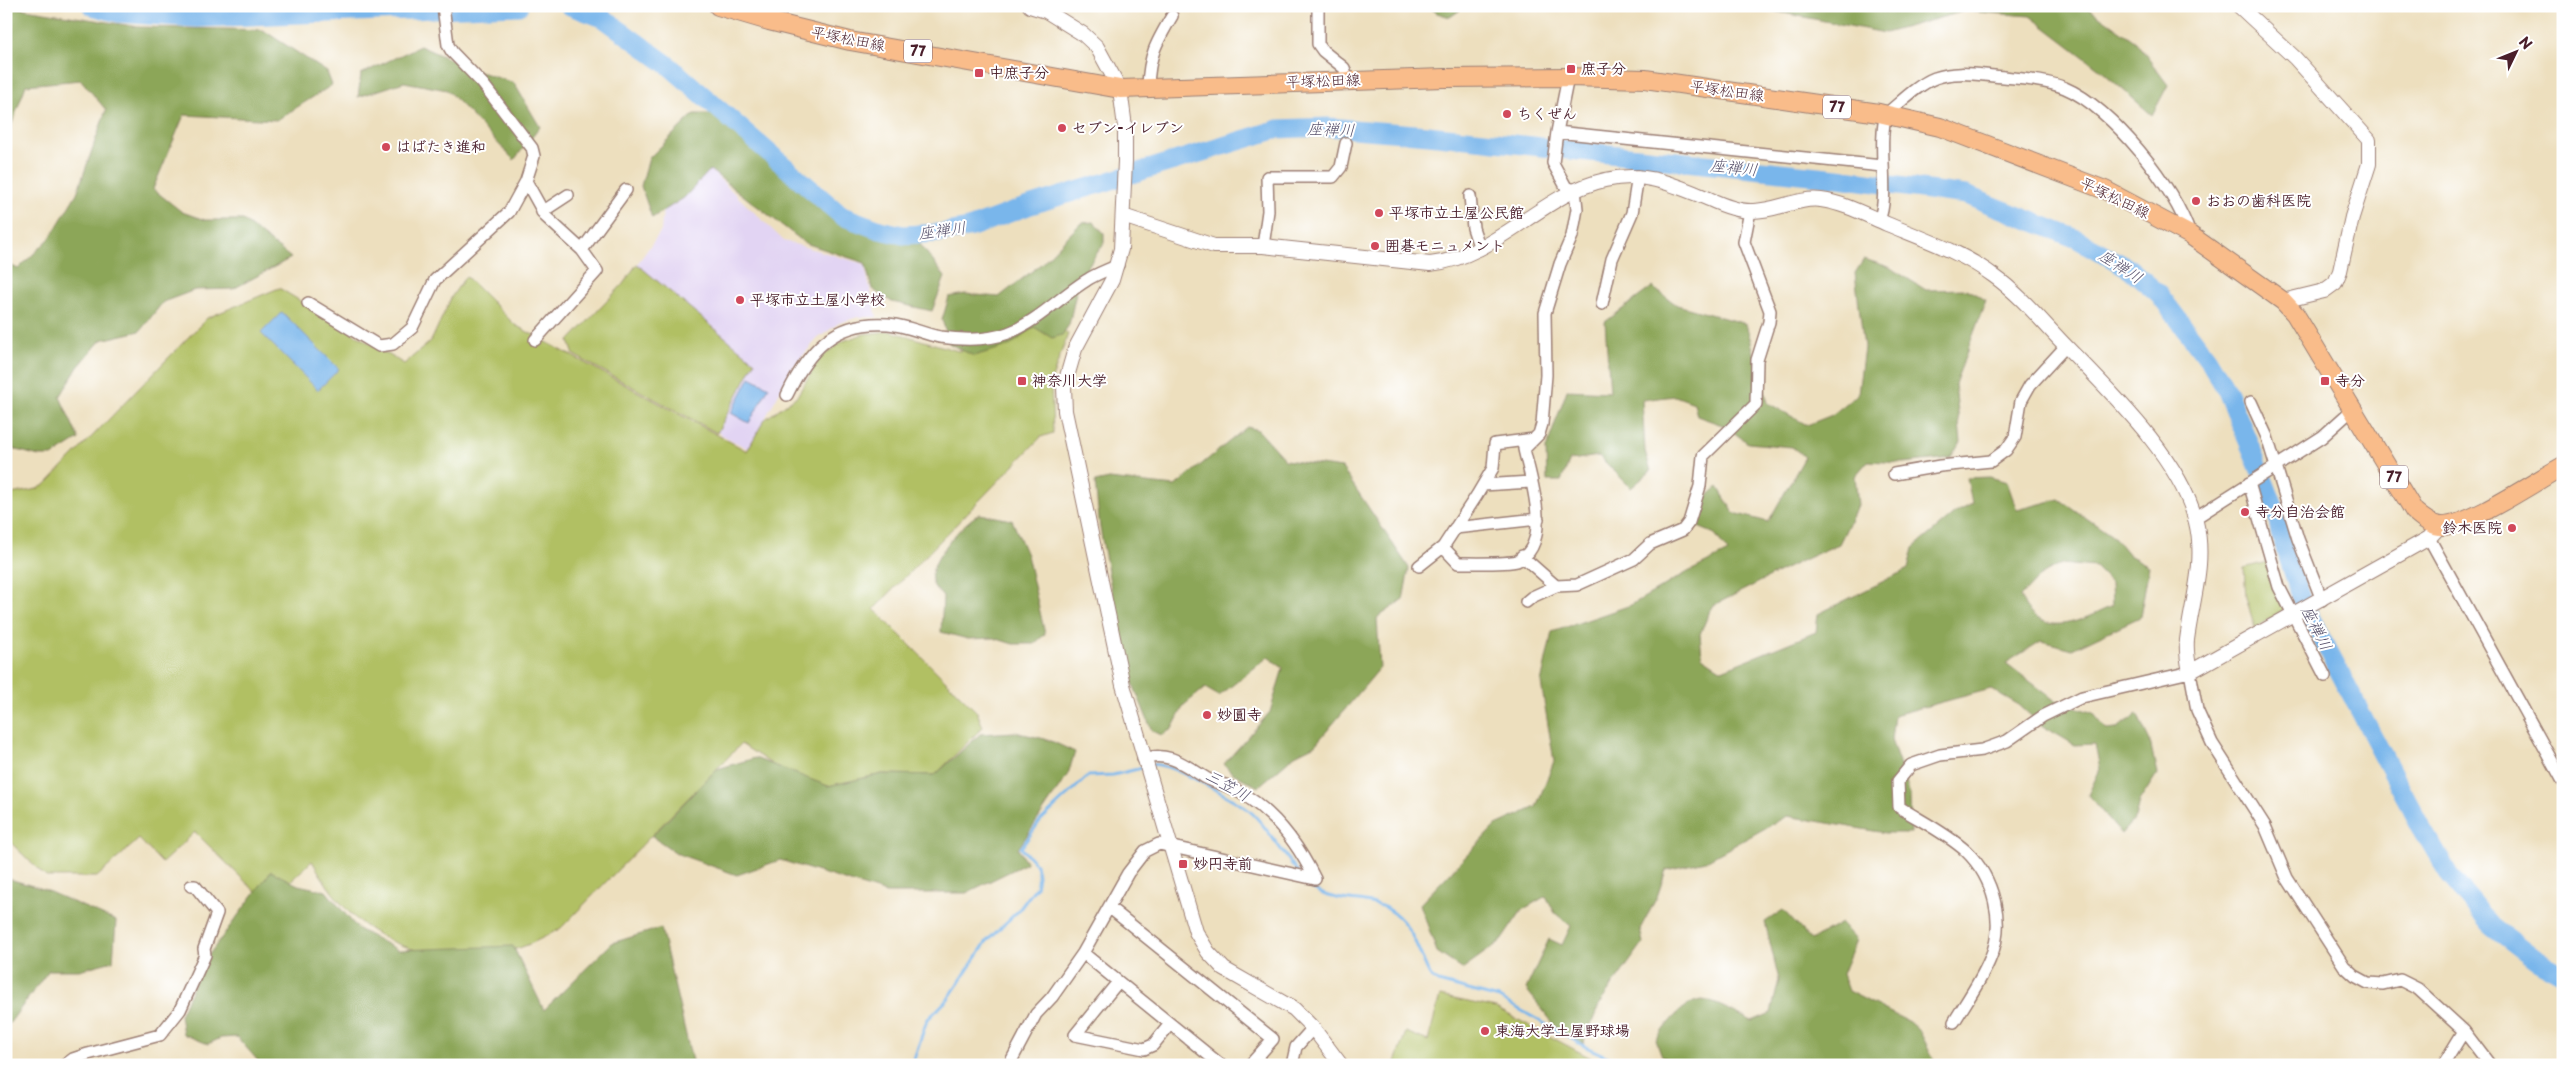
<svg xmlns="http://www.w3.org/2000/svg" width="2569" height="1071" viewBox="0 0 2569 1071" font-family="'Playpen Sans','Klee One',sans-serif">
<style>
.built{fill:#e2d4f3}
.green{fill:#b1c063;stroke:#7e7047}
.forest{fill:#8ca659;stroke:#6b6242;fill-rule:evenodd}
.water{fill:#79b6eb;stroke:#626a8b}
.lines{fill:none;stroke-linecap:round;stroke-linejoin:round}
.stream{stroke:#79b6eb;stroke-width:3}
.river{stroke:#79b6eb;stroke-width:19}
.minor-casing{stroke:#9c7f74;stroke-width:14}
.tertiary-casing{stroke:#9c7f74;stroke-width:16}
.primary-casing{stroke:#9c7f74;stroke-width:20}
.minor{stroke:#fff;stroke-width:11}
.tertiary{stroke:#fff;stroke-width:14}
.primary{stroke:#f9bc8a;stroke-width:18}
.poi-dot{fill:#d1495b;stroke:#fff;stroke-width:2}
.labels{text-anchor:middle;stroke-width:4;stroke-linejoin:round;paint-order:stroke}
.shield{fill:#fff;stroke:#80626b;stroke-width:1}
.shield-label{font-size:14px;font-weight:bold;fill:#4a1f2b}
.street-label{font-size:15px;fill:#4a1f2b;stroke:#fff}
.poi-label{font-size:15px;font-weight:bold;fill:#4a1f2b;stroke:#fff;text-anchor:start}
.water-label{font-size:16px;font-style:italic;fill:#5a546e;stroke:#fff}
</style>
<rect width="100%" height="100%" fill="#fff"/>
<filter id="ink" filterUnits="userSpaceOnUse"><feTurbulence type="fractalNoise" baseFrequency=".02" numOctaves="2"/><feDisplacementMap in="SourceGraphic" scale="10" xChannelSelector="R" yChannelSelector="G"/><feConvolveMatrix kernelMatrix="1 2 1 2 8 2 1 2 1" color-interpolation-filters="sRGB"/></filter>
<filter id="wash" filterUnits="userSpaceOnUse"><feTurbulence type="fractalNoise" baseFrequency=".0096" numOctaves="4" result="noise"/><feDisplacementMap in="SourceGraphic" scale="20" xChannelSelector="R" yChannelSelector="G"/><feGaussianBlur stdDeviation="1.12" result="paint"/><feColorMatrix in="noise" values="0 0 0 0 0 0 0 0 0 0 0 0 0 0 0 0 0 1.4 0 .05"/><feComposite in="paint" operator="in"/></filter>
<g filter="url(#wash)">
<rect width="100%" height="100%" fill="#eddfbe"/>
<path class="built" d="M 710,170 L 784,241 L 864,264 L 877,317 L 858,317 L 839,323 L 817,339 L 794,366 L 748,449 L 574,355 L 569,341 L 623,284 L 661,231 L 663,209 Z"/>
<path class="green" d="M 637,264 L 755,362 L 717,433 L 574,355 L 569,341 L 623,284 Z
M 466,276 L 515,325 L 747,451 L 764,420 L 797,396 L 820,358 L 843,341 L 864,334 L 890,331 L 958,351 L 1000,347 L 1049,319 L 1068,334 L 1051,381 L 1053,433 L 1041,437 L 874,609 L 977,712 L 983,727 L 935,775 L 882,774 L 828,786 L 781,770 L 741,744 L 561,928 C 543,938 525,948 504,952 C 451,963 387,952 348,911 C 333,896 323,879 312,861 L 267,903 L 195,832 L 162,863 L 139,839 L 97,877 L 46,877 L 6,838 L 6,495 L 37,489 L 46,484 L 207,318 L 279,288 L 404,364 L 431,341 L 452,296 Z
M 2267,562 L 2286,608 L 2255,628 L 2246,598 L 2244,568 Z
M 1440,996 L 1496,1008 L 1604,1065 L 1394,1065 L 1406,1032 L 1428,1041 Z"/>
<path class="forest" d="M 6,6 L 139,27 L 263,30 L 327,72 L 332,85 L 277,120 L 184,115 L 153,189 L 182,212 L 205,220 L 243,220 L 291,258 L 233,289 L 195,290 L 163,302 L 140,331 L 101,340 L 78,367 L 60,397 L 79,439 L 52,456 L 39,456 L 6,447 L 6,263 L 18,269 L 50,238 L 77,193 L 106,110 L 81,80 L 26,85 L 6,140 Z
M 1428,6 L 1466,6 L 1450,17 L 1437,13 Z
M 1748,6 L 2085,6 L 2136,42 L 2168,85 L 2152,115 L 2097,67 L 2030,16 L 1965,11 L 1885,33 Z
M 420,46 L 474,70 L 514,83 L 540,127 L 514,160 L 447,90 L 404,82 L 358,97 L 361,74 Z
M 694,114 L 715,114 L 760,143 L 834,205 L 877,222 L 920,244 L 945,277 L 932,311 L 892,302 L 872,289 L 865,263 L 805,243 L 710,170 L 684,198 L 652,218 L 641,186 L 649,158 Z
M 1094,222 L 1104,233 L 1104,243 L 1079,279 L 1069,325 L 1062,335 L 1052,338 L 1034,327 L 1011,345 L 974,356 L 950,344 L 942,320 L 949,297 L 965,294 L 999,297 L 1041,264 L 1081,223 Z
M 1864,259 L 1889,267 L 1926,290 L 1966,289 L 1986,300 L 1955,384 L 1961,442 L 1950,458 L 1903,463 L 1868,461 L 1855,476 L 1858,505 L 1839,544 C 1796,562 1755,585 1712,606 L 1700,634 L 1702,657 L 1722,670 L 1816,632 L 1818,614 L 1908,569 L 1913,548 L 1955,513 L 1972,504 L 1967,478 L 1990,477 L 2007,482 L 2017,510 L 2059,499 L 2115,538 L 2129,555 L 2149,566 L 2140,617 L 2072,649 L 2041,641 L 2006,663 L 2053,699 L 2093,713 L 2107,730 L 2116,729 L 2137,714 L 2150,741 L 2157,774 L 2139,802 L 2135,818 L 2121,834 L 2088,795 L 2100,769 L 2095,744 L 2075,745 L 2041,725 L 2019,705 L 1991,689 L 1894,715 L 1891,740 L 1910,794 L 1911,833 L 1885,833 L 1787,816 L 1706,861 L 1666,870 L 1657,897 L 1640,929 L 1643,943 L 1600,1003 L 1583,1044 L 1557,1028 L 1526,989 L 1549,939 L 1562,945 L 1571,926 L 1555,913 L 1546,896 L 1522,910 L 1501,941 L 1462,969 L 1437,952 L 1420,904 L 1496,825 L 1536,807 L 1554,761 L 1541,683 L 1552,632 L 1631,605 L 1686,573 L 1728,552 L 1715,534 L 1696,526 L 1701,501 L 1718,487 L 1734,513 L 1768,522 L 1805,457 L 1792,447 L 1748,443 L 1725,426 L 1697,416 L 1694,403 L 1675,396 L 1642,400 L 1645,451 L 1651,471 L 1631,488 L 1599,456 L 1570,460 L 1561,481 L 1547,481 L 1546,449 L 1567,390 L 1610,392 L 1605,322 L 1652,287 L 1677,305 L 1746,324 L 1768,403 L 1807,425 L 1832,415 L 1858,394 L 1864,347 L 1855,273 ZM 2061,564 L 2095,567 L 2111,583 L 2112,606 C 2077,622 2043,641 2020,597 L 2040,576 Z
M 1247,427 L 1258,430 L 1285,460 L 1342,468 L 1409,568 L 1403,600 L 1377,618 L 1380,668 L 1315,745 L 1295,755 L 1258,787 L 1231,772 L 1224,764 L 1270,712 L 1283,668 L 1268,657 L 1219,696 L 1205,688 L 1184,705 L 1172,729 L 1162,735 L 1152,731 L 1125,664 L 1100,528 L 1095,482 L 1109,479 L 1175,486 Z
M 980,514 L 1012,520 L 1027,555 L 1045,634 L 1034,644 L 1013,644 L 994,638 L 968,639 L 941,632 L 943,597 C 939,592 933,587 932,581 C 927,564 964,520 980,514 Z
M 1015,732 L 1049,740 L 1075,752 L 1068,774 L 1018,849 L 1027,863 L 966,893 L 886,893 L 780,860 L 737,875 L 678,854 L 652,836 L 717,769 L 755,758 L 828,786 L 882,774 L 935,775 L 980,734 Z
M 271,871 L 298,885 L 326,891 L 358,929 L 398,950 L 513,946 L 544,1010 L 612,943 L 661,928 L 693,1065 L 258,1065 L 259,1062 L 237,1037 L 221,1038 L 208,1044 L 183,1034 L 180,1015 L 205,960 Z
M 6,878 L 43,889 L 116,921 L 113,961 L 79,970 L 49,970 L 6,1028 Z
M 1783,910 L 1811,940 L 1841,923 L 1856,940 L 1842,974 L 1848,991 L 1909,1022 L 1920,1032 L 1937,1065 L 1679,1065 L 1662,1056 L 1656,1040 C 1665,1026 1683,1002 1702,1000 C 1712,1000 1741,1016 1752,1021 L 1771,1013 L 1779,980 L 1765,922 Z"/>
<path class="water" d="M 282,312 L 339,369 L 318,390 L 261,333 Z
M 750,377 L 769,387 L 749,423 L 731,413 Z"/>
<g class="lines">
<path class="stream" d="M 1151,765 C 1166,760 1241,802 1253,814 C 1270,831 1282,853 1298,872
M 1305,881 C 1329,909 1368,893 1394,913 C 1413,927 1420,957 1431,977 L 1438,982 L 1499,998 L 1586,1047 L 1626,1065
M 912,1065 L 927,1020 L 948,999 L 987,941 L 1019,910 L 1036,887 L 1038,876 L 1036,864 L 1021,848 L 1040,821 L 1088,776 L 1113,775 L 1142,768"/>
<path class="river" d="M 92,6 L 119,13 L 196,18 L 519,6
M 570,6 L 603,18 L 668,65 L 842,216 L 880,230 L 903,235 L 940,233 L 969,228 L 1028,206 L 1278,129 L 1328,127 L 1428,135 L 1838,178 L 1966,195 L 2077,239 L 2130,269 L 2159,294 L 2208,359 L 2227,391 L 2255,458 L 2277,514 L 2280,533 L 2304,605 L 2421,827 L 2450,876 L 2493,927 L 2536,960 L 2563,975"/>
</g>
</g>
<g filter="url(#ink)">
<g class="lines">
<g class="minor-casing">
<path id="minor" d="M 1318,6 L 1318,44 L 1323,51 L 1344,68 L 1348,80
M 1148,87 C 1149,55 1156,43 1172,16
M 1557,132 L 1882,166
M 526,181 L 546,217 L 582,250 L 597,271 L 535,340
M 1470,196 L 1473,228 L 1480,249
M 542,212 L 568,195
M 1879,220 C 1890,196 1877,145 1886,114 C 1900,103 1917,85 1935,78 C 1955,71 1973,74 1994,76 C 2018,79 2043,79 2065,88 C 2111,107 2176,188 2190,235
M 1263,246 L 1268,211 L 1267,177 L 1333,177 L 1341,167 L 1346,143
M 582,250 L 626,190
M 308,303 L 379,346 L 393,344 L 412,328 L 435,280 L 509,212 L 526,181 L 534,156 L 532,148 L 483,84 L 452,52 L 448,45 L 443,6
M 1602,304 L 1612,259 L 1632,213 L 1638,176
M 787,395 C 808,351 834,320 888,324 C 906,325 923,334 940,337 C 962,340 987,341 1008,333 C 1037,322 1061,296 1087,280 C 1096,274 1108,270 1118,265
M 2251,402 L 2267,437 L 2298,539 L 2322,600
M 1894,474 L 1940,466 L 1991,461 L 2006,450 L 2015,437 L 2021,401 L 2030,385 L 2066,346
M 2249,483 L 2279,587 L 2325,676
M 1483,485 L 1531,482
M 2195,518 L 2322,437 L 2353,409
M 1455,528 L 1538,519
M 2429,538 L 2563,781
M 1443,547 L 1458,563 C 1471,563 1507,564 1517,561 C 1554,545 1530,477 1524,449 L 1539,434 L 1542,424 L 1546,375 L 1545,313 L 1560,264 L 1572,236 L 1577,209 L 1575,190 L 1566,187 L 1553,163 L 1557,132 L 1568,77
M 1522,556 L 1556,586
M 1419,566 L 1443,547 L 1477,495 L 1493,468 L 1495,444 L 1534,439
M 1526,602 L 1532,597 L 1556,586 L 1577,585 L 1634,559 L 1650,544 L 1683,530 L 1689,522 L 1700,486 L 1703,456 L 1756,404 L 1757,360 L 1769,322 L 1770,311 L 1744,242 L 1750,211
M 1143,759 C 1168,750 1186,766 1206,778 C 1215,783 1225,784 1234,789 C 1271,808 1297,842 1315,879
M 1110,908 L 1273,1039 L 1250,1065
M 1083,953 L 1221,1065
M 1118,982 L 1075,1035 L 1144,1049 L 1153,1045 L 1170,1024
M 1954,1022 C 1966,1002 1981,981 1990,959 C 2006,923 1994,878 1966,851 C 1946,833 1921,821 1899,807 L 1898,781 L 1911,765 L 1940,755 L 1982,750 L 2007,741 L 2043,716 L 2082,697 L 2190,672 L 2197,710 L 2212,743 L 2265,826 L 2287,878 L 2344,966 L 2355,976 L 2368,983 L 2383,984 L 2400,980 L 2418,989 L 2464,1031 L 2490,1065
M 65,1065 L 73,1059 L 88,1054 L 160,1035 L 180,1010 L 205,955 L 204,949 L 217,913 L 195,886 L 191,886
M 1009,1065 L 1036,1014 L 1052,997 L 1083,953 L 1128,873 L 1145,851 L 1159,844 L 1315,879
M 1292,1065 L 1296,1047 L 1313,1028
M 2443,1065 L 2464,1031"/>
</g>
<g class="tertiary-casing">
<path id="tertiary" d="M 1030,6 L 1046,11 L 1083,34 L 1097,47 L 1120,89 L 1125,127 L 1125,161 L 1121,249 L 1112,280 L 1075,349 L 1064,387 L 1065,411 L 1123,685 L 1196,932 L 1208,952 L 1224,969 L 1294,1009 L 1313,1028 L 1341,1065
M 2239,6 L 2295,58 L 2369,140 L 2369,164 L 2352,217 L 2340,271 L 2335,283 L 2324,291 L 2283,301
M 1123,216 L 1214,246 L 1263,246 L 1430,264 C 1497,257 1541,194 1605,180 C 1646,171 1672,184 1709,199 C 1722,205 1737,211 1751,211 C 1775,212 1797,197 1821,200 C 1844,203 1866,215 1887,224 C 1923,239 1962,252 1994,276 C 2019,294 2039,318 2060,340 C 2106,388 2180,456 2196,522 C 2206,562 2192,600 2187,640 C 2186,650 2188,662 2190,672 L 2429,538 L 2440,526"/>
</g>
<g class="primary-casing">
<path id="primary" d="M 718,6 L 769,21 L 850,41 L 1120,89 L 1444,78 L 1568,77 L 1645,79 L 1879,113 L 1940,127 L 2105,190 L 2190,235 L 2283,301 L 2295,314 L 2414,511 C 2421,517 2430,525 2440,526 C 2467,528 2537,480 2563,466"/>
</g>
<use href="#minor" class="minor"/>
<use href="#tertiary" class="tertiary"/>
<use href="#primary" class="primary"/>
</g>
</g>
<g class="poi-dot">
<rect x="1566" y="64" width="10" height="10" rx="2.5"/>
<rect x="974" y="68" width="10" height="10" rx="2.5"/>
<circle cx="1507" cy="114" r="5"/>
<circle cx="1062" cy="128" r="5"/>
<circle cx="386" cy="147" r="5"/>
<circle cx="2196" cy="201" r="5"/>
<circle cx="1379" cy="213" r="5"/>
<circle cx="1375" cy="246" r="5"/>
<circle cx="740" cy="300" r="5"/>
<rect x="1017" y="376" width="10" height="10" rx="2.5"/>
<rect x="2320" y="376" width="10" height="10" rx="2.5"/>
<circle cx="2245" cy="512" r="5"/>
<circle cx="2512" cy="528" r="5"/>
<circle cx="1207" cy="715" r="5"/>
<rect x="1178" y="859" width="10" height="10" rx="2.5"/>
<circle cx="1485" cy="1031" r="5"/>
</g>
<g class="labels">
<g class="shield">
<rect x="904" y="39.5" width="28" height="23" rx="4"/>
<rect x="1823" y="95.5" width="28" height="23" rx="4"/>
<rect x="2380" y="465.5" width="28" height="23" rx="4"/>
</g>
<g class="shield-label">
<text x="918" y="56">77</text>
<text x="1837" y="112">77</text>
<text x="2394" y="482">77</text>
</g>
<g class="street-label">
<text transform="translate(848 39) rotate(11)" y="5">平塚松田線</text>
<text transform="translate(1323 81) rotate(-2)" y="5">平塚松田線</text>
<text transform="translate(1727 91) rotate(8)" y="5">平塚松田線</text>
<text transform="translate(2115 198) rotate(26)" y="5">平塚松田線</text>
</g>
<g class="poi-label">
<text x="1581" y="74">庶子分</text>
<text x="989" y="78">中庶子分</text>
<text x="1517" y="119">ちくぜん</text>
<text x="1072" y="133">セブン-イレブン</text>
<text x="396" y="152">はばたき進和</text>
<text x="2206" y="206">おおの歯科医院</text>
<text x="1389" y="218">平塚市立土屋公民館</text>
<text x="1385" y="251">囲碁モニュメント</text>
<text x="750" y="305">平塚市立土屋小学校</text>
<text x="1032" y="386">神奈川大学</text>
<text x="2335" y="386">寺分</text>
<text x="2255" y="517">寺分自治会館</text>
<text x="2502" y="533" text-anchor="end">鈴木医院</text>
<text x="1217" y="720">妙圓寺</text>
<text x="1193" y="869">妙円寺前</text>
<text x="1495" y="1036">東海大学土屋野球場</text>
</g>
<g class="water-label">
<text transform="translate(1331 129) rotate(2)" y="6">座禅川</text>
<text transform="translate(1734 167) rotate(6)" y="6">座禅川</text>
<text transform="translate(942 230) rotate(-7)" y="6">座禅川</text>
<text transform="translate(2121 266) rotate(33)" y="6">座禅川</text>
<text transform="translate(2317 628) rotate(63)" y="6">座禅川</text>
<text transform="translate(1228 785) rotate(29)" y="6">三笠川</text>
</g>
</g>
<rect width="2569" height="1071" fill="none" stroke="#fff" stroke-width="25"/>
<g transform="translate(2516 52) rotate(47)" stroke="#ffffff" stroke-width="4" paint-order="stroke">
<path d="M0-4L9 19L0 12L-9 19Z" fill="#4a1f2b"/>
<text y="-8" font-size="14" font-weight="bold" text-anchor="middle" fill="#4a1f2b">N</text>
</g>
</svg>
